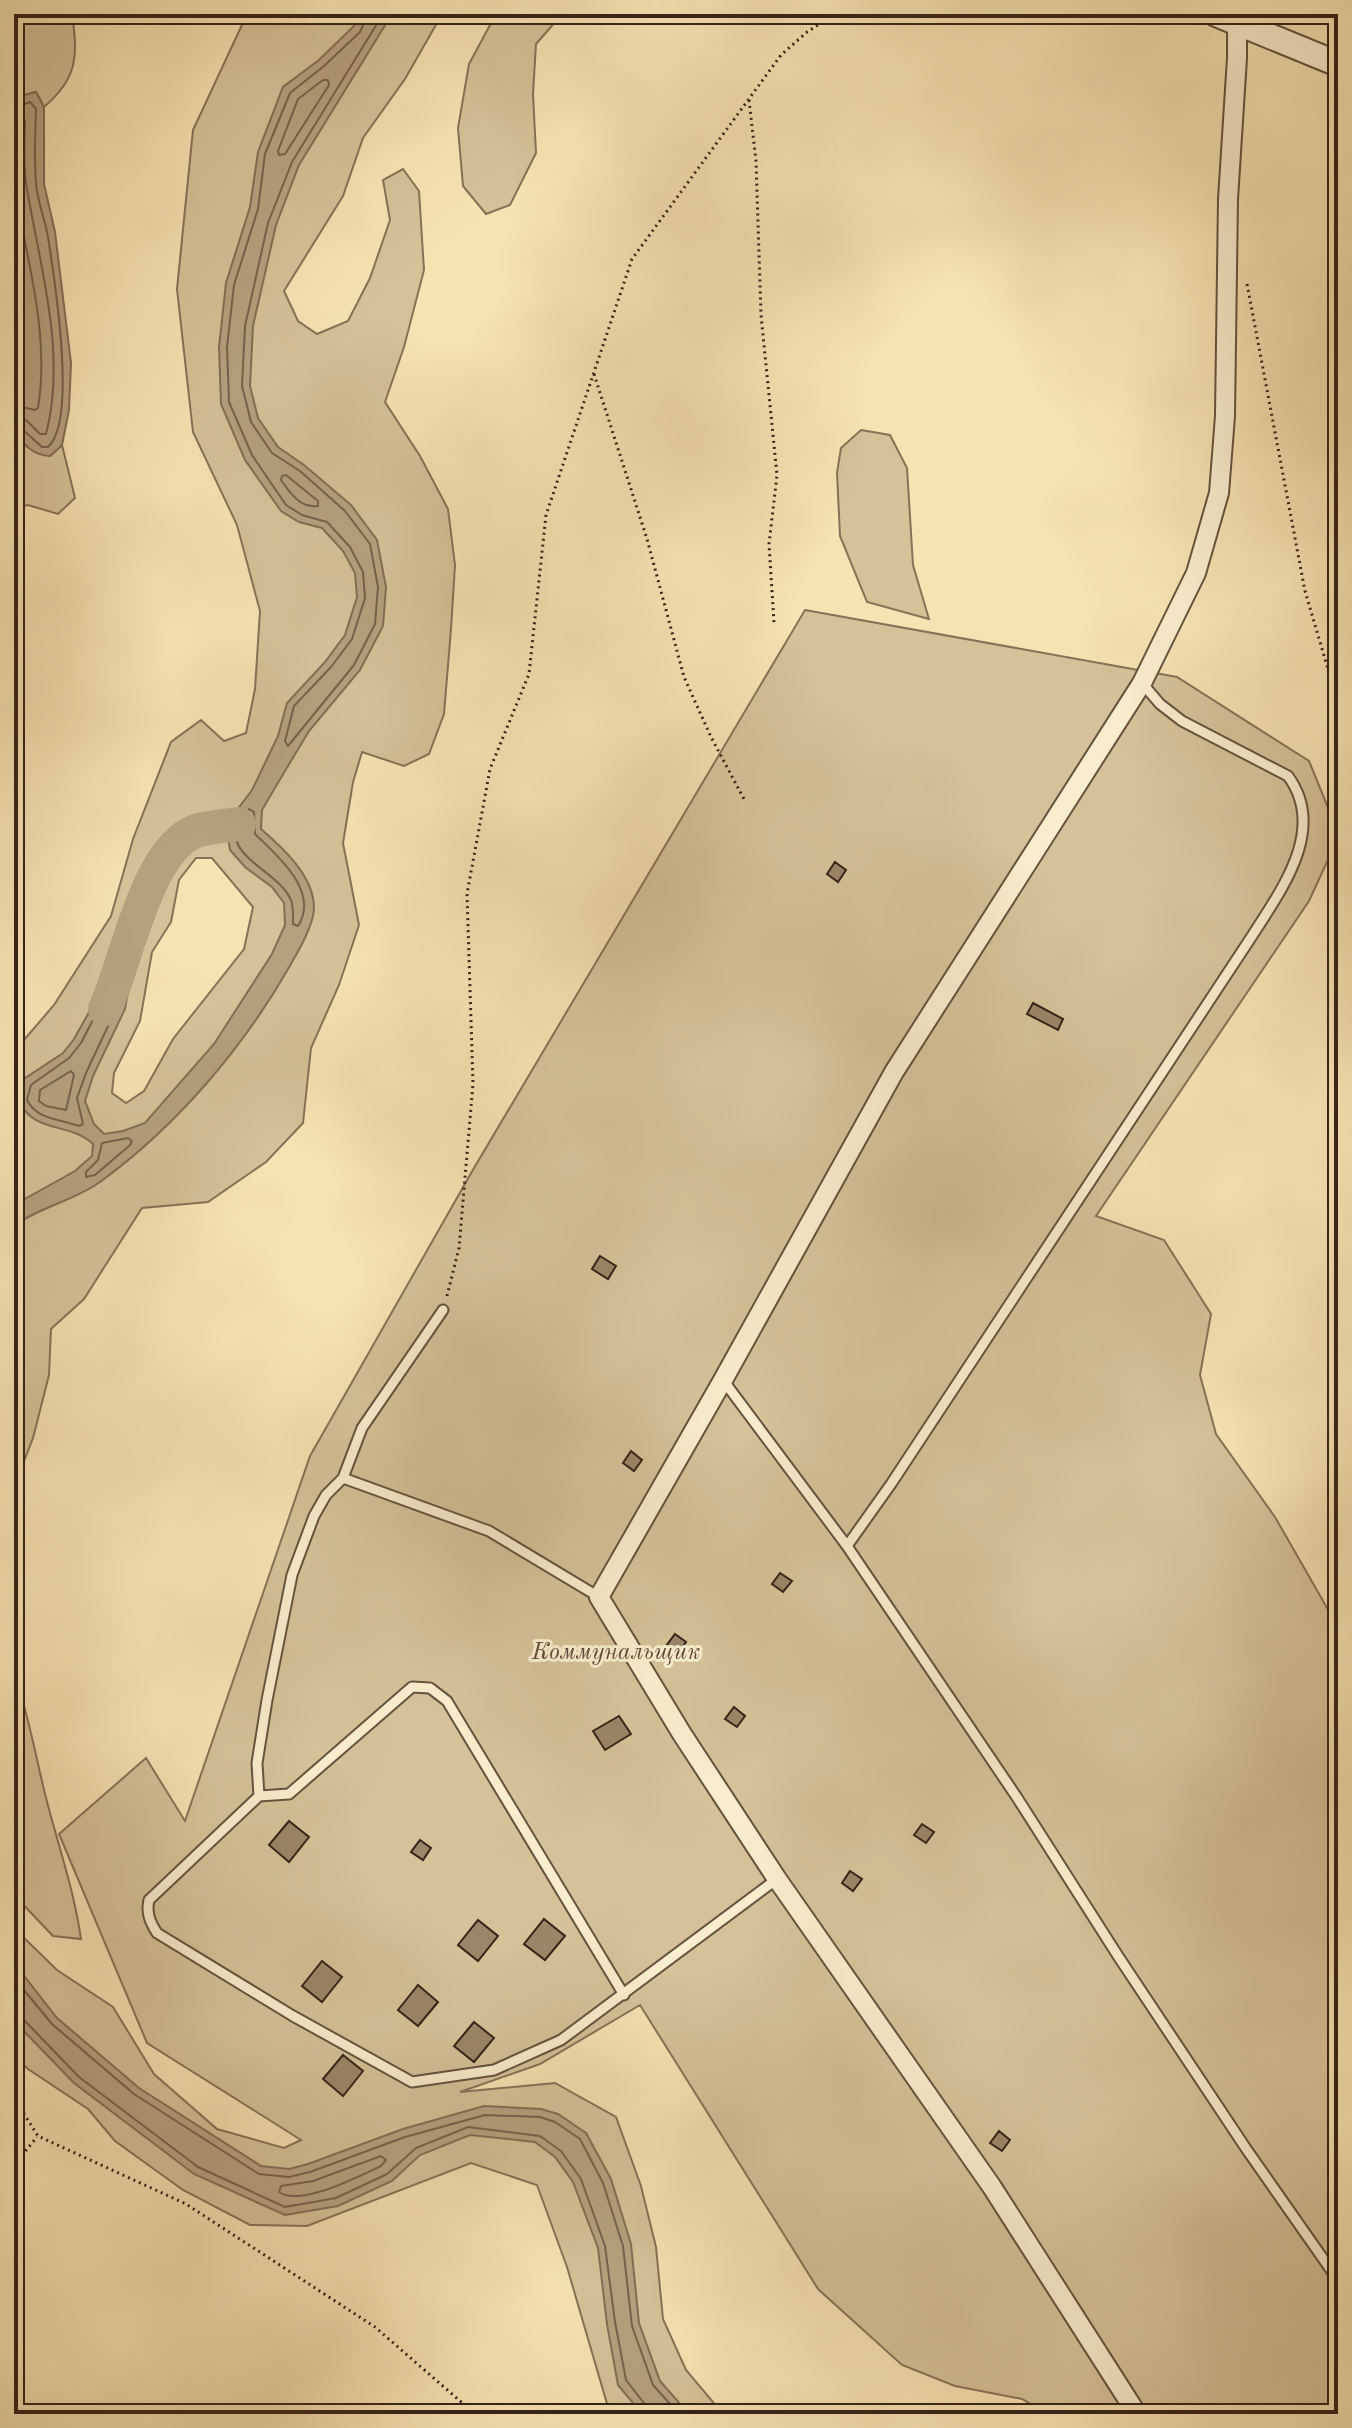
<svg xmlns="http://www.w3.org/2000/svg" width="1352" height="2428" viewBox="0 0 1352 2428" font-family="'Old Standard TT',serif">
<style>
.green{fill:#d5c298;stroke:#867258;stroke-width:2;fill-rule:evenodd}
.water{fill:#b5a17e;stroke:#826e55;stroke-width:2}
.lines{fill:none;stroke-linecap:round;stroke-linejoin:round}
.shore{stroke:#76624b;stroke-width:2}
.river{stroke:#b5a17e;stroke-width:34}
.building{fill:#9a8668;stroke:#362218;stroke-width:2}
.service-casing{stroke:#66523e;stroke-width:13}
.minor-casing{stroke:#66523e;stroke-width:22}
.tertiary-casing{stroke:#66523e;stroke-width:28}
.path{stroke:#362218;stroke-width:3;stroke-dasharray:2 4;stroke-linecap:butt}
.service{stroke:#f9edcd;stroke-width:9}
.minor{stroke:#f9edcd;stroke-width:18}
.tertiary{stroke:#f9edcd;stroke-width:24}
.labels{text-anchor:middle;stroke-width:6;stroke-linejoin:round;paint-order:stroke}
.park-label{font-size:24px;font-style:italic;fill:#5e4a38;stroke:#f9edcd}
</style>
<rect width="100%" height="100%" fill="#f6e3b2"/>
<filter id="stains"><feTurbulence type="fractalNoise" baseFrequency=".0025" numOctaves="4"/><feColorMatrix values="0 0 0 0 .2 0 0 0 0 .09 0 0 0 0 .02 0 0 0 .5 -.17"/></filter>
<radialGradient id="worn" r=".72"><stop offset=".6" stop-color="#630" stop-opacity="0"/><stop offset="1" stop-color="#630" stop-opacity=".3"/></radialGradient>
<path class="green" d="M 31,14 L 72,14 C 78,56 78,78 44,107 L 36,92 L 21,96 L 14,103 L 14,31 Z
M 247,14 L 453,14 L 437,23 L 405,79 L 363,138 L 343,196 L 284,291 L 298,321 L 317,334 L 348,321 L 370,278 L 390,220 L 383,180 L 403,169 L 419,191 L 424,270 L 404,347 L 385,402 L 420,456 L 448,509 L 455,565 L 451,629 L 444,714 L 429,754 L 404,766 L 362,752 L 353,782 L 343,843 L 359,925 L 339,985 L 311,1048 L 303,1123 L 266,1162 L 208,1202 L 142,1208 L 84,1299 L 51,1329 L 49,1375 L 33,1438 L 14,1487 L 14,1038 L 24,1040 L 54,1005 L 111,916 L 133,839 L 171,742 L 201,720 L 224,741 L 246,733 L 255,689 L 260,611 L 237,525 L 193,432 L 177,289 L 193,130 ZM 196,858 L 212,858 L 253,907 L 244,949 L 173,1039 L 144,1091 L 126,1103 L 112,1093 L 114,1073 L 140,1021 L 152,952 L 171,922 L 179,880 Z
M 478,14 L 571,14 L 556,21 L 536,44 L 533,94 L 536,153 L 510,205 L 486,214 L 463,186 L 458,128 L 469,64 L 490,25 Z
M 861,430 L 890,435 L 907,468 L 913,565 L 929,619 L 867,602 L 840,536 L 837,473 L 841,448 Z
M 14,431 L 27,447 L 50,456 L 62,445 L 75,498 L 58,514 L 28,505 L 14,507 Z
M 805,610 L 1177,677 L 1309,761 L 1338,832 L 1338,838 L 1309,901 L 1096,1216 L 1164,1240 L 1211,1314 L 1200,1375 L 1216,1434 L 1275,1517 L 1338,1627 L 1338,2414 L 1048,2414 L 1022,2399 L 955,2386 L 902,2365 L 818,2289 L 640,2005 L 540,2064 L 460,2092 L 555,2083 L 616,2117 L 641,2186 L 656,2247 L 663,2319 L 686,2370 L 723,2414 L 610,2414 L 567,2267 L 537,2185 L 471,2163 L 307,2226 L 250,2225 L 183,2190 L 115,2141 L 88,2109 L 28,2069 L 14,2056 L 14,1928 L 57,1970 L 113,2007 L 154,2074 L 217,2129 L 284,2148 L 301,2140 L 147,2043 L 59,1834 L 146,1758 L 185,1821 L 310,1456 L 474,1168 Z
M 14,1673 C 28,1712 35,1753 45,1794 C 57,1842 74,1889 81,1939 L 53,1936 L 14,1895 Z"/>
<path class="water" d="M 361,14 L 392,14 L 299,165 L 276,225 L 253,326 L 250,386 L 258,418 L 278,447 L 304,465 L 351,505 L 377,540 L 386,587 L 383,626 L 360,670 L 309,731 L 276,786 L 262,810 L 261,829 C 283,848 314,876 314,908 C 314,924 299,950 291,964 C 244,1047 178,1125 100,1182 C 74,1201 39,1207 14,1226 L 14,1205 L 75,1171 L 92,1156 L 93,1144 C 68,1121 35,1135 18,1100 L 24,1079 L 63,1053 L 74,1039 L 115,966 L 124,967 L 131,976 L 125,1009 L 93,1076 L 85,1101 L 94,1124 L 104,1134 L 123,1131 L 145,1123 L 214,1044 L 272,954 L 285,925 L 284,903 L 272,887 L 245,867 L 230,850 L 227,831 L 237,810 L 252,790 L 278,736 L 287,703 L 325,662 L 345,635 L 357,597 L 355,573 L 343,551 L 322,528 L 299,522 L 281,511 L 245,460 L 221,404 L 219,347 L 226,283 L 250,207 L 258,152 L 283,87 L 319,60 L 354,26 Z
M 36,92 L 44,107 L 44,184 L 55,232 L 71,363 L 69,410 L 62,445 L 50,456 C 32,455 25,445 14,431 L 14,103 L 21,96 Z
M 14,1963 L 57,2018 L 139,2088 L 261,2166 L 289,2169 L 308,2164 L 403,2129 L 484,2106 L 541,2109 L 558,2114 L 586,2133 L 611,2179 L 631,2244 L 639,2323 L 660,2381 L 689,2414 L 642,2414 L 618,2385 L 607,2324 L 598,2248 L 573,2182 L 555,2157 L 535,2142 L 470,2135 L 420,2155 L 392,2181 L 338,2206 L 285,2215 L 194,2174 L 74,2083 L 14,2021 Z"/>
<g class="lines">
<path class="shore" d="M 368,14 L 360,32 L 324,66 L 290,93 L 265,154 L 258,209 L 234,285 L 227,347 L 229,402 L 252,455 L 286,505 L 302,515 L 327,522 L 350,547 L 363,572 L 365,598 L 352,639 L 331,667 L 294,706 L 285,741 L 288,746 L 354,665 L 375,624 L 378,587 L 370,544 L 345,511 L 300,471 L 272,453 L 251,422 L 242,386 L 245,326 L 268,223 L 292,162 L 383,14
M 323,80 L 328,80 L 329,85 L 285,154 L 279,155 L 278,151 L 298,99 Z
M 14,108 L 30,102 L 36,109 C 35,134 34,158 36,183 C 37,201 45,219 48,237 C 54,276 78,421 48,447 L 42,447 L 22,429 L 14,427
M 14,118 L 22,118 L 25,121 C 24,143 23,168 27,189 C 40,267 67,354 46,434 L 40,434 L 26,420 L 14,417
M 14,187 C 27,258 50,336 38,408 L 35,410 L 14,405
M 286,475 L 318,501 L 318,506 C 300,508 291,494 281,480 L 282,476 Z
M 249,809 L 254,812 L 255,834 C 278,856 320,892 298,926 L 293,924 C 293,916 294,905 290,898 C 275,867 207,851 249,809 Z
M 118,979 L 121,983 L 117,1007 L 86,1073 L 77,1098 L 83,1124 L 79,1126 C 60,1119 37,1120 27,1100 L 31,1085 L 69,1058 L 81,1043 L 111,985 Z
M 71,1071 L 74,1075 L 66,1110 L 46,1106 L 39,1101 L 40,1090 Z
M 128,1138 L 132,1141 L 130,1145 L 95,1175 L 86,1177 L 86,1172 L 98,1160 L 102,1143 Z
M 14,1978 L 52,2024 L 134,2094 L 259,2174 L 289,2177 L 310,2172 L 405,2137 L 485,2115 L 540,2117 L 555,2122 L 580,2139 L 603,2183 L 623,2246 L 632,2326 L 653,2385 L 679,2414
M 14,2016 L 23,2019 L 79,2077 L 198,2167 L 285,2207 L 336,2198 L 387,2174 L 416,2148 L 468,2127 L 540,2136 L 561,2151 L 581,2179 L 605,2246 L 615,2322 L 626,2380 L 647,2407 L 648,2414
M 381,2156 L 386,2160 L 381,2166 C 359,2176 301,2207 279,2192 L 281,2186 L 313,2181 Z"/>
<path class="river" d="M 105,1009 C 126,964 146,849 196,831 C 209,827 225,826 239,824"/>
</g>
<path class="building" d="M 835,862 L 846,870 L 838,882 L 827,874 Z
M 1033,1003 L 1063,1019 L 1058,1030 L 1027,1014 Z
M 600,1256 L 616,1266 L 608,1279 L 592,1269 Z
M 631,1451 L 642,1460 L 634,1471 L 623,1463 Z
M 780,1573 L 792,1581 L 783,1592 L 772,1584 Z
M 675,1634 L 686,1642 L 678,1654 L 666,1646 Z
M 734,1707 L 745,1716 L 737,1727 L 725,1719 Z
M 619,1716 L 631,1734 L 605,1750 L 593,1731 Z
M 289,1821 L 309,1837 L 289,1862 L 269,1845 Z
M 922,1824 L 934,1832 L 926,1843 L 914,1835 Z
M 420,1840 L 431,1848 L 423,1860 L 411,1852 Z
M 850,1871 L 862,1879 L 853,1891 L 842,1883 Z
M 544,1919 L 565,1936 L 545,1960 L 524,1944 Z
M 478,1920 L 498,1936 L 478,1961 L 458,1945 Z
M 322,1961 L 342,1977 L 322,2002 L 302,1986 Z
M 418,1985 L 438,2002 L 418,2026 L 398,2010 Z
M 474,2022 L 494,2038 L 474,2062 L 454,2046 Z
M 343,2055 L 363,2071 L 343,2096 L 323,2079 Z
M 999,2131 L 1010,2140 L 1002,2151 L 990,2143 Z"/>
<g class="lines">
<g class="service-casing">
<path id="service" d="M 443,1310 L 362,1428 L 343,1478 L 326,1495 L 314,1516 L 292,1575 L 267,1700 L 257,1763 L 259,1796 L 149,1900 C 146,1913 150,1922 157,1933 L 293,2016 L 412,2082 L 494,2070 L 561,2040 L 777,1879
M 723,1380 L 847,1546 L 1016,1796 L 1118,1956 L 1247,2150 L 1338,2280
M 343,1478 L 489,1531 L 599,1597
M 847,1546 L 891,1484 L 1252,936 C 1282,889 1327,829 1288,776 L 1182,721 L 1160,704 L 1142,683
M 259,1796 L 289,1794 L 412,1687 L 430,1688 L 447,1701 L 624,1995"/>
</g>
<g class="minor-casing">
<path id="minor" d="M 1137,2414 L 992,2187 L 777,1879 L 682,1734 L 599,1597 L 723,1380 L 894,1072 L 1142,683 L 1196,573 L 1219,493 L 1225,416 L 1228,199 L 1237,58 L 1237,23"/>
</g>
<g class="tertiary-casing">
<path id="tertiary" d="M 1216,14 L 1338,64"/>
</g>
<path class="path" d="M 749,100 L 756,161 L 761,315 L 777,475 L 769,544 L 774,623
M 1247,284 L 1305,591 L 1338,703
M 594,374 L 647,539 L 684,677 L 711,737 L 745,801
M 447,1296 L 459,1248 L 473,1084 L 467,894 L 490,769 L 529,674 L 546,515 L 632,259 L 781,55 L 807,32 L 835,14
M 14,2098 L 38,2136 L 186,2204 L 375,2327 L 475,2414
M 14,2165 L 37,2137"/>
<use href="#service" class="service"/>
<use href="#minor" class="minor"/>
<use href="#tertiary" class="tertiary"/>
</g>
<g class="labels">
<g class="park-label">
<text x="616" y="1659">Коммунальщик</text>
</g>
</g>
<rect width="1352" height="2428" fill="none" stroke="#f6e3b2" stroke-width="48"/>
<rect x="16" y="16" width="1320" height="2396" fill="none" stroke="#362218" stroke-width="4"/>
<rect x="24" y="24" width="1304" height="2380" fill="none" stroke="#362218" stroke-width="2"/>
<rect width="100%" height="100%" filter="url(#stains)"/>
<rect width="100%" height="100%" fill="url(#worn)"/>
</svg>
